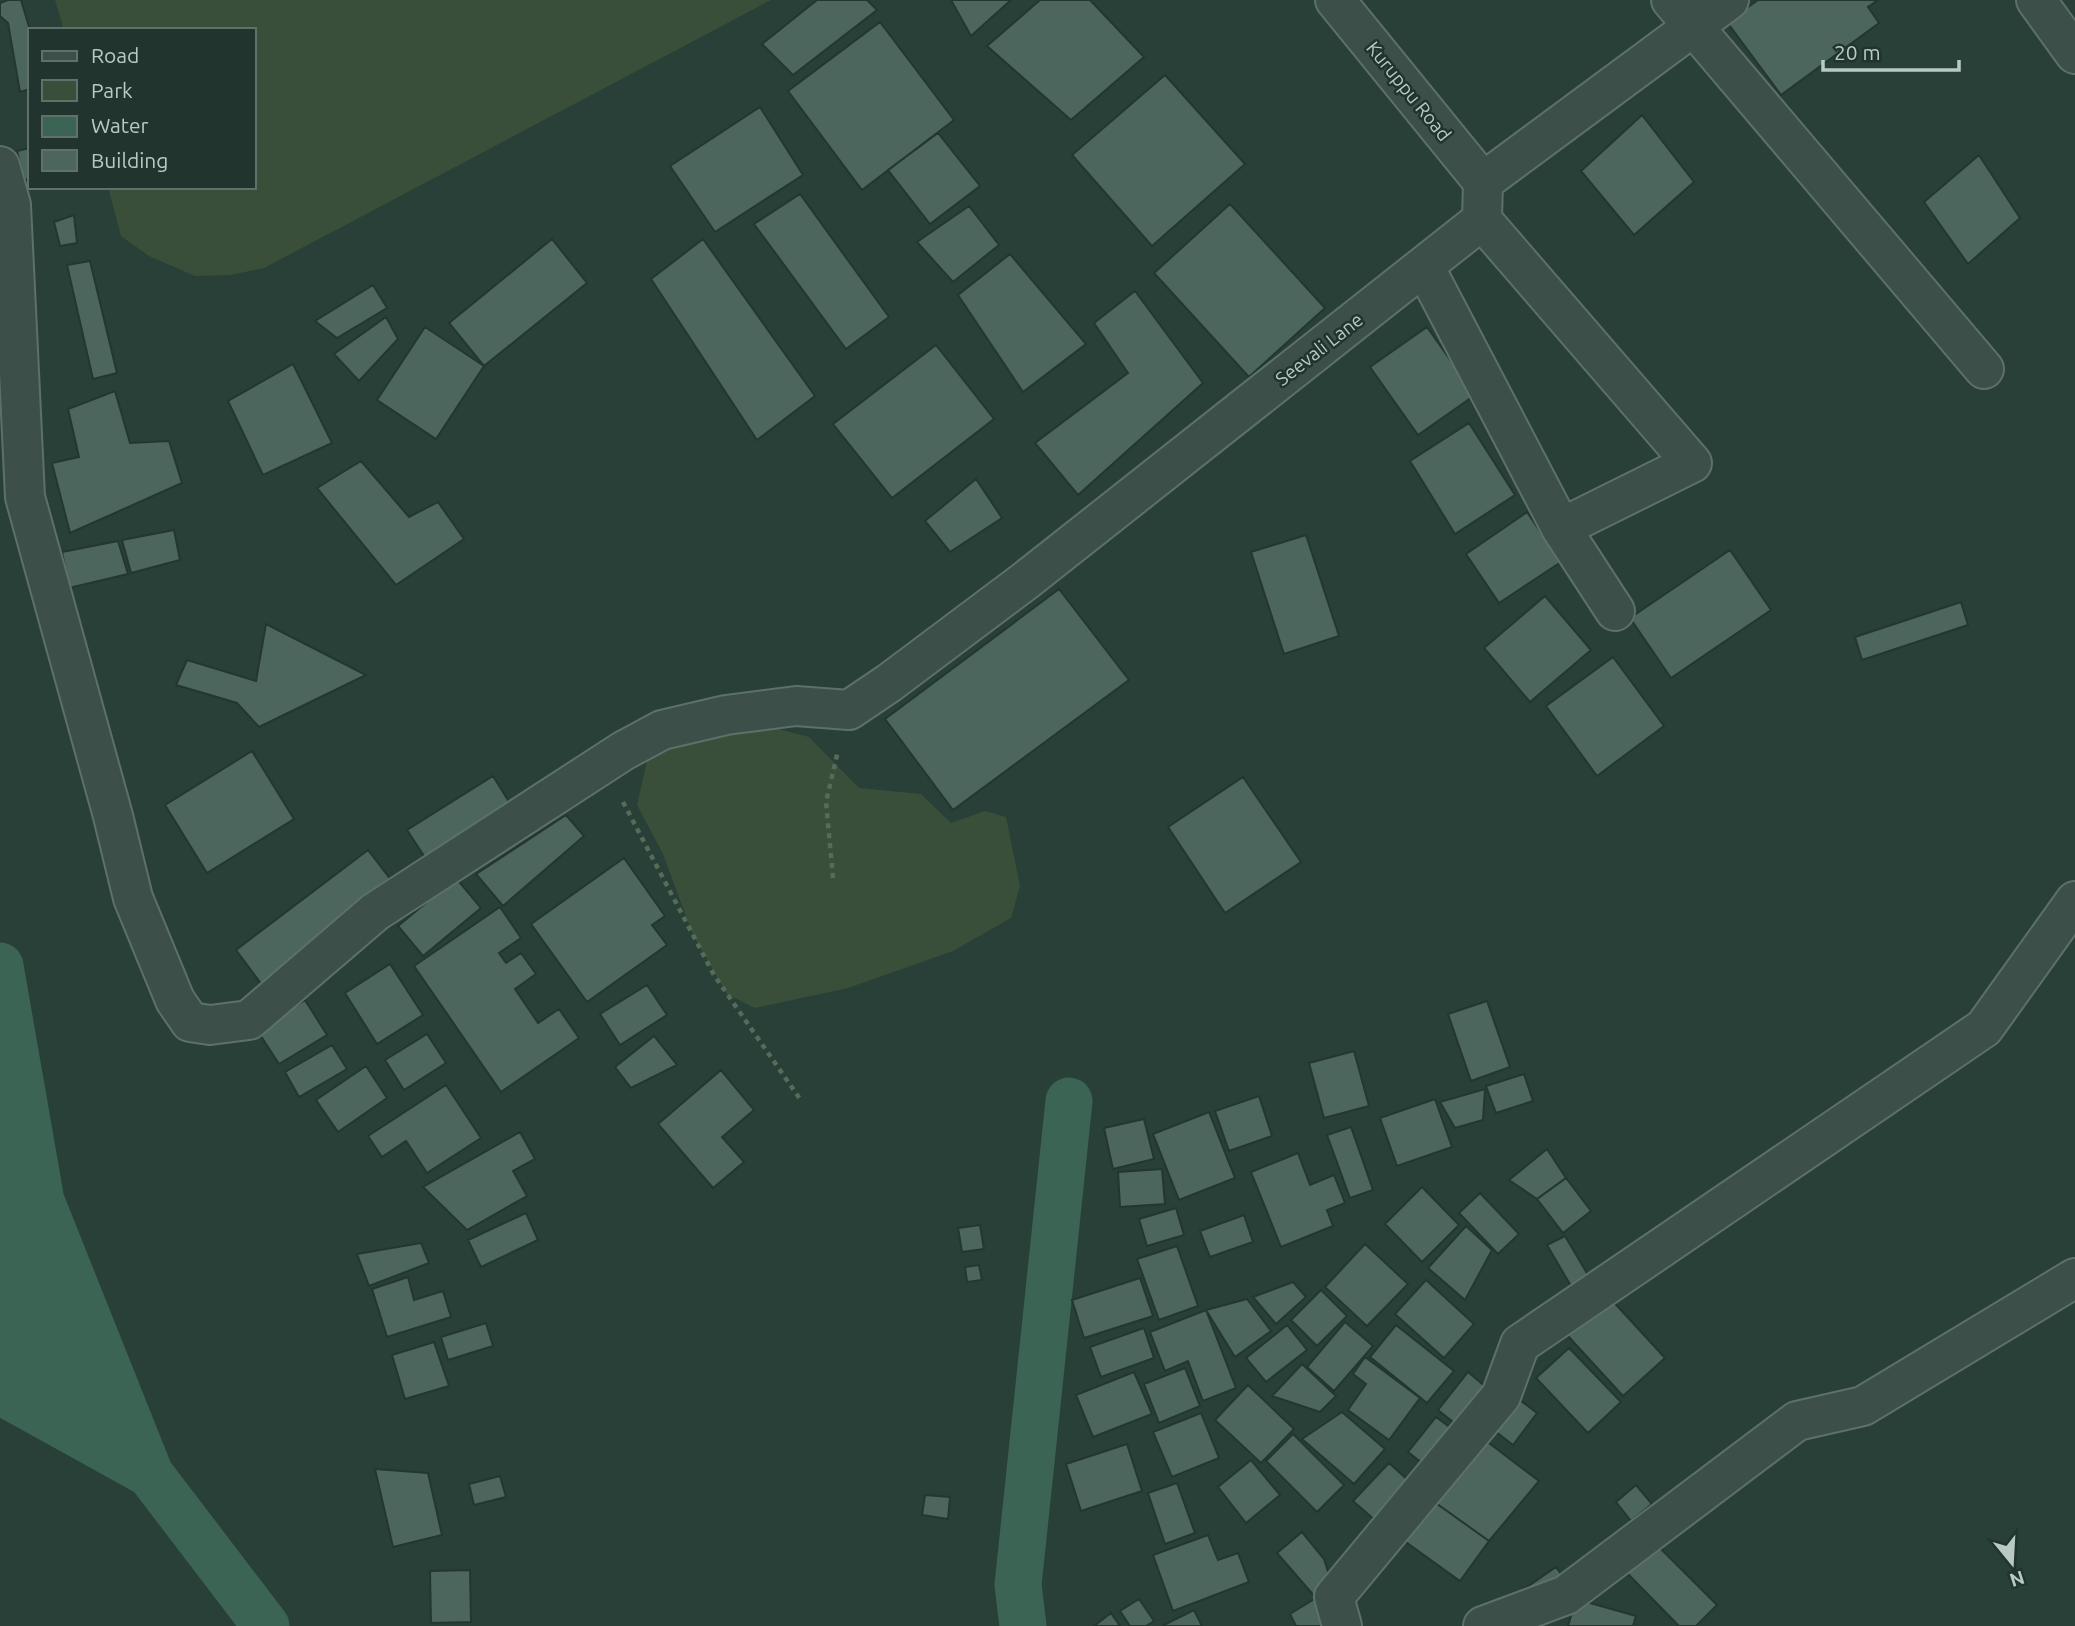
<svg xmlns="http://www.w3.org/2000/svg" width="2075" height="1626" viewBox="0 0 2075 1626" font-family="Ubuntu,sans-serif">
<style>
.green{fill:#3a4f39}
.water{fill:#3b6454}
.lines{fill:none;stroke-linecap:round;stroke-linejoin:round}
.canal{stroke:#3b6454;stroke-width:47}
.building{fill:#4c665d;stroke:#233730;stroke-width:2}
.street-casing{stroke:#5d7069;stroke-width:42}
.path{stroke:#566b5a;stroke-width:4.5;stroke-dasharray:5 5;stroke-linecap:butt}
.street{stroke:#3c5049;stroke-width:38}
.labels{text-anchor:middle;stroke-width:5;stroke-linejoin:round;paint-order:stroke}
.street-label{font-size:19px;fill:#b9cac4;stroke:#21352e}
</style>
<rect width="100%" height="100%" fill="#284037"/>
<path class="green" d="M 55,0 L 771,0 L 264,268 L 230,275 L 195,276 L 149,256 L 121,236 L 108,187 L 254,187 L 254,30 L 64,30 Z
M 726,715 L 809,737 L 859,788 L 921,794 L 951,823 L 985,811 L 1006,817 L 1020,886 L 1011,918 L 953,951 L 848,988 L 755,1008 L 727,994 L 693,935 L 663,854 L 637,805 L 651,744 Z"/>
<path class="water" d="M 0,966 L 41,1201 L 150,1474 L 0,1391 Z"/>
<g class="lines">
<path class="canal" d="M 0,966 L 41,1201 L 150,1474 L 266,1626
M 0,1391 L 150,1474
M 1023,1626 L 1018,1585 L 1069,1101"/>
</g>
<path class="building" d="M 8,0 L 21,0 L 30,30 L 30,89 L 20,92 L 8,23 L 0,16 L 0,3 Z
M 817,0 L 867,0 L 877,10 L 793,75 L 762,44 Z
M 951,0 L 1011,0 L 971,36 Z
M 1040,0 L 1090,0 L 1144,57 L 1071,120 L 987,46 Z
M 1758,0 L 1878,0 L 1868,7 L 1879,23 L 1781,95 L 1727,22 Z
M 880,22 L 954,120 L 862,190 L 788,91 Z
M 1165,75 L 1245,164 L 1152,246 L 1072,155 Z
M 760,107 L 803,175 L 715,232 L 670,166 Z
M 1642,115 L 1694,182 L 1634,235 L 1581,171 Z
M 938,133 L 980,186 L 930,224 L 888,170 Z
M 30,148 L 30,179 L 24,180 L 17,151 Z
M 1979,155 L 2020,218 L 1968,264 L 1924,202 Z
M 800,194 L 889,317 L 846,349 L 754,224 Z
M 1230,204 L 1325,308 L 1249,377 L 1154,273 Z
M 969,206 L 999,245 L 953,282 L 917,242 Z
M 74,215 L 77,243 L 60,246 L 54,222 Z
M 552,239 L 587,283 L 484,366 L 449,323 Z
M 703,239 L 815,396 L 757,440 L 651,279 Z
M 1010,254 L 1086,344 L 1023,392 L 958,295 Z
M 90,261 L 117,373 L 93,379 L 67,265 Z
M 373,285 L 387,308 L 337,338 L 315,321 Z
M 1135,291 L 1203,383 L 1078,495 L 1035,443 L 1128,373 L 1094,323 Z
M 386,317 L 398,339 L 359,381 L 334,354 Z
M 425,327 L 484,366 L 436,439 L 377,400 Z
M 1427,327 L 1475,395 L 1418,435 L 1370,367 Z
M 936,345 L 994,419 L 892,498 L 833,424 Z
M 293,364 L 332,443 L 263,475 L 228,401 Z
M 115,391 L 130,443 L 169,441 L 182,483 L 70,533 L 52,463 L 79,457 L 68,409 Z
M 1469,423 L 1515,495 L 1455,534 L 1410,461 Z
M 361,461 L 409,517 L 438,502 L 464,539 L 396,585 L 317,488 Z
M 976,479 L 1002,518 L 950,552 L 925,521 Z
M 1527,512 L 1561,562 L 1499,603 L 1466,554 Z
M 174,530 L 180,560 L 131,573 L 122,540 Z
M 1306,535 L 1339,636 L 1284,654 L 1251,552 Z
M 118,541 L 128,574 L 69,588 L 62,552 Z
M 1730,550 L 1771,610 L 1671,678 L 1630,618 Z
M 1059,589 L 1129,680 L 953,810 L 885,719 Z
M 1545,596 L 1591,650 L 1530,702 L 1484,648 Z
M 1961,602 L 1968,625 L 1862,660 L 1855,637 Z
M 266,624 L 366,675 L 259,727 L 237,703 L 176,685 L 187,660 L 256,681 Z
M 1613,657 L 1664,726 L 1597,776 L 1546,706 Z
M 252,751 L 294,819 L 207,873 L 165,805 Z
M 493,776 L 516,813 L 430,865 L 407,830 Z
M 1243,777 L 1301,862 L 1225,913 L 1168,827 Z
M 566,815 L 584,836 L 503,906 L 476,874 Z
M 368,850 L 398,889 L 265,989 L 236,950 Z
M 624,858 L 665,916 L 652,925 L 667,945 L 587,1002 L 531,924 Z
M 456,878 L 481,908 L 423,956 L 398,926 Z
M 500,907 L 521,938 L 499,953 L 506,963 L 521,953 L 536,974 L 515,989 L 538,1023 L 559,1009 L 579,1038 L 501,1092 L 414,966 Z
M 390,964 L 423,1015 L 377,1044 L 345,993 Z
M 647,985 L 667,1015 L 620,1045 L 600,1014 Z
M 305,1000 L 327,1035 L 279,1064 L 257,1030 Z
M 1487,1001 L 1510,1067 L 1471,1081 L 1448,1014 Z
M 427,1034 L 446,1063 L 404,1090 L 385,1060 Z
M 654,1036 L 677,1065 L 631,1088 L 615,1067 Z
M 332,1045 L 347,1069 L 299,1097 L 285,1072 Z
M 1354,1051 L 1369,1106 L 1324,1118 L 1309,1063 Z
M 366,1066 L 387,1098 L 338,1132 L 316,1100 Z
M 721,1070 L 754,1110 L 722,1137 L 744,1162 L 713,1188 L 658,1124 Z
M 1524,1074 L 1533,1101 L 1496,1113 L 1486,1086 Z
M 446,1085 L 481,1138 L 427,1173 L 406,1141 L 382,1157 L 368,1136 Z
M 1485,1089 L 1483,1120 L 1455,1128 L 1440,1102 Z
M 1259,1096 L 1272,1136 L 1229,1151 L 1215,1111 Z
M 1435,1099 L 1452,1147 L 1397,1166 L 1380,1118 Z
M 1209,1112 L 1235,1178 L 1179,1200 L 1153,1134 Z
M 1144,1119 L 1154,1159 L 1113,1169 L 1104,1128 Z
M 1351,1127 L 1373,1190 L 1350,1198 L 1327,1135 Z
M 520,1132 L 535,1159 L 513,1171 L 527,1196 L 467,1230 L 423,1187 Z
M 1547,1149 L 1566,1178 L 1537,1199 L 1509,1180 Z
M 1298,1153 L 1310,1185 L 1334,1175 L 1345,1203 L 1327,1210 L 1333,1226 L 1281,1247 L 1251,1172 Z
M 1162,1169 L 1165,1204 L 1120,1207 L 1118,1172 Z
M 1566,1178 L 1591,1211 L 1563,1233 L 1537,1199 Z
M 1422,1187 L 1459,1225 L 1422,1262 L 1385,1224 Z
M 1480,1193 L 1519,1234 L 1498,1254 L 1459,1213 Z
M 1176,1208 L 1184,1235 L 1147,1246 L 1139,1219 Z
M 526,1213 L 538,1240 L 481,1267 L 468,1240 Z
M 1244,1215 L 1253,1242 L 1210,1257 L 1200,1231 Z
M 980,1225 L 984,1249 L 962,1252 L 958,1228 Z
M 1466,1226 L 1492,1250 L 1465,1300 L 1428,1268 Z
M 1565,1236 L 1588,1275 L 1571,1286 L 1547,1245 Z
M 421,1243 L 429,1263 L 369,1286 L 357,1254 Z
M 1365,1244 L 1408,1284 L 1367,1326 L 1325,1287 Z
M 1177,1246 L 1198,1306 L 1159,1320 L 1137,1259 Z
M 979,1265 L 982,1280 L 967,1282 L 965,1267 Z
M 408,1277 L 414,1300 L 443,1291 L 451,1317 L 387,1337 L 372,1289 Z
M 1140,1278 L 1153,1316 L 1084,1338 L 1072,1300 Z
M 1426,1280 L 1474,1324 L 1444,1358 L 1395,1314 Z
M 1293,1282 L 1306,1297 L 1276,1324 L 1253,1297 Z
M 1321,1290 L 1347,1316 L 1317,1346 L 1291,1320 Z
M 1609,1297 L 1665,1358 L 1623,1396 L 1567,1335 Z
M 1247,1299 L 1271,1331 L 1235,1357 L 1206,1310 Z
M 1206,1310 L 1236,1388 L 1203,1401 L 1188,1361 L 1165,1371 L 1150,1332 Z
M 1345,1322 L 1373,1346 L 1334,1391 L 1307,1367 Z
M 486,1323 L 493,1346 L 448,1360 L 441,1337 Z
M 1287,1325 L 1307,1350 L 1266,1382 L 1246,1358 Z
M 1396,1325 L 1454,1371 L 1427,1403 L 1370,1357 Z
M 1144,1328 L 1154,1358 L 1101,1377 L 1090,1347 Z
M 434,1342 L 449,1386 L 405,1399 L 392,1355 Z
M 1569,1348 L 1621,1402 L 1588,1433 L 1536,1378 Z
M 1365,1357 L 1420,1398 L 1389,1440 L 1348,1410 L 1366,1384 L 1353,1374 Z
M 1302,1364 L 1336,1396 L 1320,1412 L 1272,1396 Z
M 1185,1368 L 1200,1406 L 1159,1423 L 1144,1384 Z
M 1134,1372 L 1152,1414 L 1093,1437 L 1076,1395 Z
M 1468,1372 L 1493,1393 L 1463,1430 L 1438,1410 Z
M 1248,1385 L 1294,1429 L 1261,1463 L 1215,1420 Z
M 1516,1397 L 1537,1413 L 1513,1445 L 1491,1428 Z
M 1342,1412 L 1385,1449 L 1354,1484 L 1302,1439 Z
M 1201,1413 L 1219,1458 L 1172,1477 L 1153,1432 Z
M 1436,1417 L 1459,1434 L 1431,1470 L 1408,1452 Z
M 1293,1434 L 1344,1485 L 1317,1512 L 1266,1461 Z
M 1481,1437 L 1539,1481 L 1489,1541 L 1433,1501 Z
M 1127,1444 L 1142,1491 L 1081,1511 L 1066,1464 Z
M 1251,1460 L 1280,1495 L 1246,1523 L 1218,1487 Z
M 1389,1463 L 1419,1490 L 1384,1528 L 1353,1501 Z
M 375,1469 L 428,1473 L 442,1535 L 393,1547 Z
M 500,1476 L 506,1497 L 474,1505 L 469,1484 Z
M 1177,1483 L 1195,1533 L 1165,1544 L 1148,1493 Z
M 1636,1485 L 1652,1504 L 1631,1521 L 1616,1502 Z
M 925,1495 L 950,1497 L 948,1519 L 922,1515 Z
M 1433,1501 L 1489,1541 L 1460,1581 L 1403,1540 Z
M 1302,1532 L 1324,1559 L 1332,1584 L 1316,1598 L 1277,1553 Z
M 1208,1535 L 1218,1560 L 1238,1553 L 1249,1582 L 1173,1611 L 1153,1555 Z
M 1654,1542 L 1717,1605 L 1696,1626 L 1679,1626 L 1625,1571 Z
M 1556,1567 L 1569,1585 L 1521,1591 Z
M 470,1570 L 471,1622 L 431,1623 L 430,1571 Z
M 1316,1598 L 1329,1626 L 1296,1626 L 1290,1614 Z
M 1139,1599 L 1154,1621 L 1146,1626 L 1130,1626 L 1120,1611 Z
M 1576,1599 L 1636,1616 L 1633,1626 L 1568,1626 Z
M 1194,1610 L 1202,1626 L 1162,1626 Z
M 1111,1613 L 1120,1626 L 1094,1626 Z"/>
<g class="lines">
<g class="street-casing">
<path id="street" d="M 1335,0 L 1483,182
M 1671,0 L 1984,369
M 2036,0 L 2075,54
M 0,166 L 11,205 L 25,497 L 113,816 L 133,898 L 175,1000 L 190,1022 L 210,1025 L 249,1020 L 375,912 L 623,751 L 662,730 L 726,715 L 796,706 L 849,710 L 889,683 L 1025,581 L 1482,220 L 1483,182 L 1729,0
M 1482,220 L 1692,463 L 1561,528
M 1424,266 L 1561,528 L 1615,611
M 1342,1626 L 1334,1597 L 1501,1396 L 1520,1344 L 1984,1028 L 2075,901
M 1483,1626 L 1566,1595 L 1797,1421 L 1863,1406 L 2075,1278"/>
</g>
<path class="path" d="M 623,802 L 714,975 L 800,1099
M 833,878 L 826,802 L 838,751"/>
<use href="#street" class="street"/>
</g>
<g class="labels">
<g class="street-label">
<text transform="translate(1409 91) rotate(51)" y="7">Kuruppu Road</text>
<text transform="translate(1319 349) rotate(-38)" y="7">Seevali Lane</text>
</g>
</g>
<rect x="28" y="28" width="228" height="161" fill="#21352e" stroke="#5e716a" stroke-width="2"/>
<rect x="42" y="51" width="35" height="10" fill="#3c5049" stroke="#5e716a" stroke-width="2"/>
<text x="91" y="63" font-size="21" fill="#b9cac4">Road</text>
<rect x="42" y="80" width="35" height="21" fill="#3a4f39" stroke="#5e716a" stroke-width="2"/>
<text x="91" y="98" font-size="21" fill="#b9cac4">Park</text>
<rect x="42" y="116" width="35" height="21" fill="#3b6454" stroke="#5e716a" stroke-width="2"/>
<text x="91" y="133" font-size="21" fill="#b9cac4">Water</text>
<rect x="42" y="150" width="35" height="21" fill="#4c665d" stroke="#5e716a" stroke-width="2"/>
<text x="91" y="168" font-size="21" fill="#b9cac4">Building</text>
<g transform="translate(2012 1563) rotate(162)" stroke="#21352e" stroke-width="5" paint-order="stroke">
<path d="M0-5L12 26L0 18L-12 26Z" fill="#b9cac4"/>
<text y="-10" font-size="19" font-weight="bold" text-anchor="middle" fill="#b9cac4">N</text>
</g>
<path d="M1823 60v10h136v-10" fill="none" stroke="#b9cac4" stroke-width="3.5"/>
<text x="1834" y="60" font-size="21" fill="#b9cac4" stroke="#21352e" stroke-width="5" paint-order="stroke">20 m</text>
</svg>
